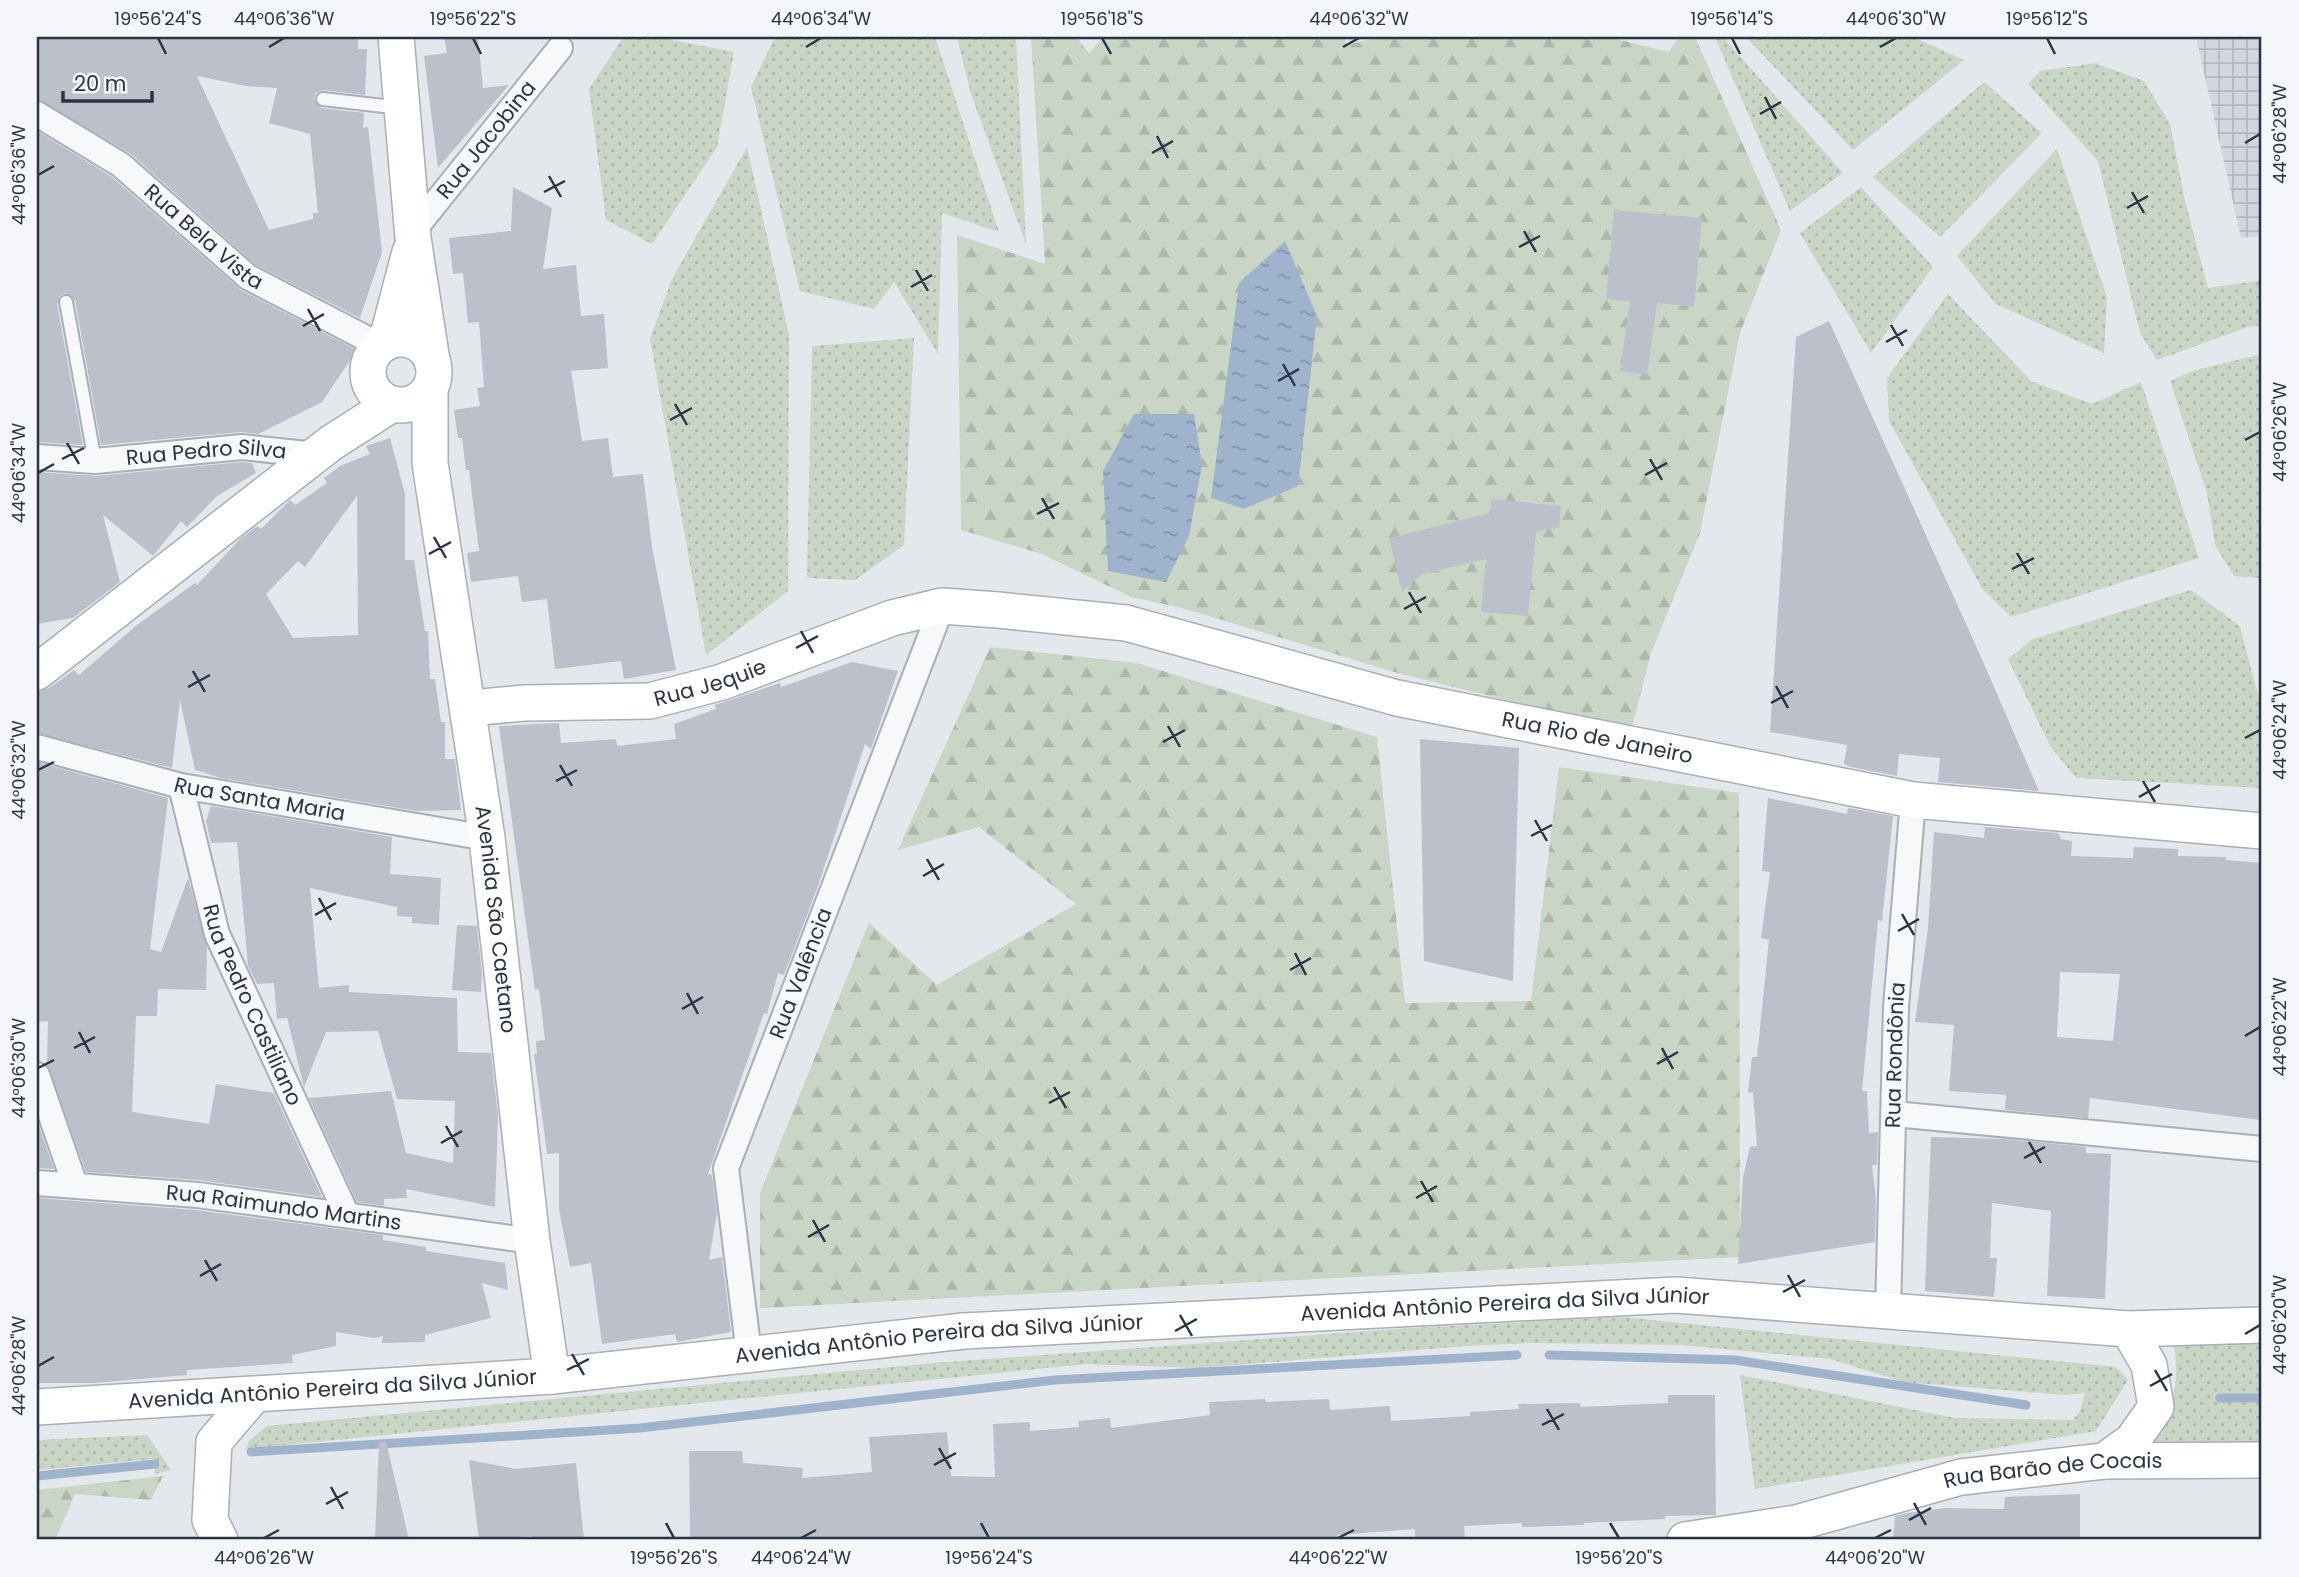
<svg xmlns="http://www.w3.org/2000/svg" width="2299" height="1577" viewBox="0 0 2299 1577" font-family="Poppins,sans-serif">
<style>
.industrial{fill:url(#industrial-grid)}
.grass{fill:url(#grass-dots)}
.forest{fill:url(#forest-firs)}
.water{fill:url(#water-ripples)}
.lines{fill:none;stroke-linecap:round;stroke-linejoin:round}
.stream{stroke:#9fb4cc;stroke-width:9}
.building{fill:#bbc0ca;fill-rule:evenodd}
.lane-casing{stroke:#a9aeb7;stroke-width:16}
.street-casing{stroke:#a9aeb7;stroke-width:28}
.secondary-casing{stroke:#a9aeb7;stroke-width:38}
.lane{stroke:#f7f8fa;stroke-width:12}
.street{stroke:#f7f8fa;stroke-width:24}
.secondary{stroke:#fff;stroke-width:35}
.ticks{fill:none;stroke:#2b3445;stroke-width:2.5}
.labels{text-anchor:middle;stroke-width:5;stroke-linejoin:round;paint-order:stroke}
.street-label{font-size:21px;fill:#2b3445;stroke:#f4f6f9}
.neatline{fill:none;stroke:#2b3445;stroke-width:2.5}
.ticks-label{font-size:18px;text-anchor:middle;fill:#2b3445}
</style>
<defs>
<pattern id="industrial-grid" width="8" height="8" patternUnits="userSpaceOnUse" patternTransform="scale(1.75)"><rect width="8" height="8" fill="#d2d6de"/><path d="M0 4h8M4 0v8" fill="none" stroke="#b4b8c0"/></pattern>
<pattern id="grass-dots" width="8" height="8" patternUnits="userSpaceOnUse" patternTransform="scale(1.75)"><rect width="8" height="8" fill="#c9d6c5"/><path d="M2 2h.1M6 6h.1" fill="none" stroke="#adb8ab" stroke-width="1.8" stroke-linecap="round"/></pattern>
<pattern id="forest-firs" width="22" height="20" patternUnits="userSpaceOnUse" patternTransform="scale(1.75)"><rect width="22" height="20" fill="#c9d6c5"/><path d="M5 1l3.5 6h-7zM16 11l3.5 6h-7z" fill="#adb8ab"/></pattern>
<pattern id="water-ripples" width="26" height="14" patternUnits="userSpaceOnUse" patternTransform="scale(1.75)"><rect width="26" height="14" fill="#9fb4cc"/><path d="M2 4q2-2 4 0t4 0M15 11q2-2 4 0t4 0" fill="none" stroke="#8293a7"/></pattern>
</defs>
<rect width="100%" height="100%" fill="#e4e7ec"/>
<path class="industrial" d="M 2196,37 L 2262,37 L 2262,236 L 2241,238 Z"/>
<path class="grass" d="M 657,37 L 734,52 L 717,147 L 652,244 L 606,220 L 589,89 L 622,39 Z
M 775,37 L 935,37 L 999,232 L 942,213 L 938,354 L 894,282 L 874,309 L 800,291 L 751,87 Z
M 957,37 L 1016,37 L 1026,244 L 971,94 Z
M 1715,37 L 1723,37 L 1843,173 L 1790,211 Z
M 1746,37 L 1913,37 L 1964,60 L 1853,150 Z
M 2095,63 L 2144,81 L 2170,124 L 2185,201 L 2208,288 L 2262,280 L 2262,325 L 2248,327 L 2157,360 L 2140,333 L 2098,161 L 2028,84 L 2040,71 Z
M 1984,82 L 2042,133 L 1940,237 L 1873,177 Z
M 747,147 L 789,335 L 788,591 L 706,655 L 650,339 L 672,279 Z
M 2057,149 L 2107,297 L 2104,353 L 1996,304 L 1957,256 Z
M 1861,187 L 1933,267 L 1871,353 L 1800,233 Z
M 1948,294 L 2031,381 L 2092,404 L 2141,382 L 2199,558 L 2011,617 L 1983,590 L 1889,421 L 1887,378 Z
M 914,338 L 904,545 L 855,580 L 807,578 L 812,346 Z
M 2262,354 L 2262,578 L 2234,576 L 2215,545 L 2207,493 L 2170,381 L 2192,371 Z
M 2191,590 L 2240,626 L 2262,711 L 2262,788 L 2076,778 L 2050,746 L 2008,659 L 2033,639 Z
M 1622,1317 L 2116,1367 L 2128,1380 L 2096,1431 L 1755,1489 L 1740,1375 L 1955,1418 L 2073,1420 L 2080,1411 L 2085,1393 L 2065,1395 L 1904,1382 L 1830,1359 L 1681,1345 L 1532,1343 L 1466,1346 L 1199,1368 L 1086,1364 L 246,1449 L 249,1441 L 267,1426 L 934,1363 L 1410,1328 Z
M 2262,1343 L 2262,1442 L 2154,1442 C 2173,1411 2180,1381 2174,1344 Z
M 147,1435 L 171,1470 L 155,1474 L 154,1459 L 37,1470 L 37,1440 Z"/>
<path class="forest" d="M 1031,37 L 1076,37 L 1089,53 L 1104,37 L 1344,37 L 1347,45 L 1379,37 L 1608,37 L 1669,52 L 1679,37 L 1695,37 L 1781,230 L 1740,333 L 1700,533 L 1651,653 L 1631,731 L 1401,674 L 1182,608 L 1131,597 L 1042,554 L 961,530 L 957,235 L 1045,264 Z
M 990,647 L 1137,663 L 1377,737 L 1405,1003 L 1531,1001 L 1559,767 L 1739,793 L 1740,1257 L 760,1308 L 760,1193 L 869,923 L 937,985 L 1076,904 L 979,827 L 898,850 Z
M 163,1476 L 151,1500 L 75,1494 L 56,1538 L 37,1540 L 37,1490 Z"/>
<path class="water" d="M 1285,241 L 1317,316 L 1298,486 L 1244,509 L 1211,498 L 1239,283 Z
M 1134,414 L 1194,414 L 1202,465 L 1189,536 L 1166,582 L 1108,571 L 1103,471 Z"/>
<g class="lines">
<path class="stream" d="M 1549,1355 L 1735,1360 L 2026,1405
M 2220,1398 L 2262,1398
M 251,1452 L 640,1428 L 1055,1380 L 1517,1355
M 37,1476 L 155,1464"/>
</g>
<path class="building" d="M 37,37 L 358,37 L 358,49 L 367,49 L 365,95 L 323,90 L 316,93 L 314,99 L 321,108 L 364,113 L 363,128 L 368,127 L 382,252 L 360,318 L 256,265 L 131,154 L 37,99 ZM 197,76 L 246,86 L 277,88 L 269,123 L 310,134 L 318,213 L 313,213 L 313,219 L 269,230 Z
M 444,37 L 478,37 L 483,88 L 509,85 L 438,168 L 424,56 L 447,53 Z
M 37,131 L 112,177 L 241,290 L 357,350 L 322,402 L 258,434 L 241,432 L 101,445 L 75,300 L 65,293 L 60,296 L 57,304 L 83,445 L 37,442 Z
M 513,187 L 552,208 L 543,269 L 576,265 L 581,316 L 604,314 L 608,368 L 571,371 L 582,441 L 608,438 L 613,477 L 643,474 L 652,547 L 676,670 L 624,679 L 621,661 L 555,669 L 547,599 L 522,602 L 518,576 L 471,582 L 467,553 L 479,551 L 469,470 L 466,470 L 462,438 L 458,438 L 454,410 L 480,406 L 477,388 L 484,387 L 479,322 L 468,323 L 463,273 L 453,274 L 449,238 L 511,231 Z
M 1614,210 L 1702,218 L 1694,307 L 1657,303 L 1647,375 L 1620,371 L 1630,301 L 1606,299 Z
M 1829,321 L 1981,657 L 2039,791 L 1938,782 L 1940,758 L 1899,754 L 1897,776 L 1851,767 L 1844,764 L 1847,745 L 1770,732 L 1796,337 Z
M 390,438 L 405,494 L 405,560 L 414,560 L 425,631 L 428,631 L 430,679 L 435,679 L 441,722 L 445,722 L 445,759 L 455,759 L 461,810 L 416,811 L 221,778 L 195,770 L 180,700 L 172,768 L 37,733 L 37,692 L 49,688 L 74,670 L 79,675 L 137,625 L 195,583 L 197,585 L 240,539 L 257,526 L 261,529 L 290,500 L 295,505 L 327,483 L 324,478 L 340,466 L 370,454 L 366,446 ZM 357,496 L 358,635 L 293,638 L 266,594 L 298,561 L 305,567 Z
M 242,462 L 252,463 L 256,473 L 217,496 L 187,527 L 181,521 L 153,556 L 103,515 L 120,582 L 73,618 L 37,624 L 37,472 L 96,476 Z
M 1491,499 L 1561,506 L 1559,527 L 1536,532 L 1528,616 L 1481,612 L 1486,559 L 1422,574 L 1402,592 L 1389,538 L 1490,513 Z
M 852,662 L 898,671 L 871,749 L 865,744 L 817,889 L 784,975 L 778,973 L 767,1014 L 764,1013 L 708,1174 L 712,1175 L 717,1213 L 709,1260 L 722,1257 L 731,1332 L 677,1342 L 675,1334 L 602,1344 L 591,1263 L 570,1267 L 559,1209 L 559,1153 L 547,1154 L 534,1054 L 537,1054 L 536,1041 L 545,1040 L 539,989 L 535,990 L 499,726 L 559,723 L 561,743 L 616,739 L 617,746 L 676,739 L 674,724 L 716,709 L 715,705 L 780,683 L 781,687 Z
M 1420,739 L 1519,748 L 1513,981 L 1424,961 Z
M 37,762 L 168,798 L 150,949 L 161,952 L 188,878 L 207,947 L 206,990 L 158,989 L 157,1016 L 136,1016 L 132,1112 L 209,1124 L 216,1084 L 274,1093 L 322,1197 L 199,1180 L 86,1172 L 47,1064 L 48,1021 L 37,1022 Z
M 1768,798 L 1847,814 L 1848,808 L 1893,816 L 1882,921 L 1878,920 L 1862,1091 L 1867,1091 L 1869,1133 L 1878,1132 L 1877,1165 L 1872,1165 L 1876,1199 L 1875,1242 L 1738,1264 L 1743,1177 L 1750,1147 L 1757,1146 L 1753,1092 L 1748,1093 L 1752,1057 L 1757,1057 L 1769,940 L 1761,938 L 1770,872 L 1762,871 Z
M 211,806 L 392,837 L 390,874 L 441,878 L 439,925 L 412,923 L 412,917 L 397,916 L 397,907 L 310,888 L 319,988 L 349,985 L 349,992 L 457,998 L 458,1052 L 491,1053 L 498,1116 L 495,1207 L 406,1189 L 407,1198 L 384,1199 L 384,1206 L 357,1202 L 309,1098 L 391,1091 L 406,1153 L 453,1163 L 455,1101 L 397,1099 L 378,1031 L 326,1032 L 304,1087 L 287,1018 L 277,1019 L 274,983 L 257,984 L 248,966 L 237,842 L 211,843 L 206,821 Z
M 1985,827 L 2058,833 L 2061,839 L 2072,841 L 2071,856 L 2133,858 L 2134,847 L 2178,849 L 2178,856 L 2226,857 L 2226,860 L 2262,863 L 2261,1120 L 2090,1098 L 2088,1118 L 2005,1110 L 2006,1095 L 1949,1091 L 1954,1025 L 1915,1022 L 1928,928 L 1934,832 L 1984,838 ZM 2060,972 L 2120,974 L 2113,1041 L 2057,1037 Z
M 457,925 L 477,926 L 482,974 L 481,992 L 452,990 Z
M 37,1120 L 54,1169 L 37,1168 Z
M 1931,1137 L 2003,1139 L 2086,1147 L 2086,1153 L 2111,1154 L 2105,1299 L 2047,1296 L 2051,1211 L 1992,1203 L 1990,1258 L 1997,1258 L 1994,1297 L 1925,1291 Z
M 37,1198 L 196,1210 L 383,1235 L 383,1240 L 426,1247 L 426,1251 L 505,1263 L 508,1290 L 482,1283 L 491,1318 L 425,1335 L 425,1342 L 382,1343 L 383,1336 L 374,1338 L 336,1332 L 336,1346 L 292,1355 L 293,1363 L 187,1370 L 187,1375 L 94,1383 L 37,1383 Z
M 1668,1395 L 1715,1395 L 1716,1515 L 1665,1516 L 1665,1519 L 1584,1523 L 1584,1525 L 1522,1527 L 1522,1523 L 1464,1526 L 1465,1540 L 1415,1540 L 1415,1529 L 1337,1535 L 1338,1540 L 690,1540 L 689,1451 L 742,1451 L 743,1463 L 803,1468 L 802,1478 L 872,1472 L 869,1437 L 947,1432 L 951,1476 L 995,1477 L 993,1424 L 1030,1422 L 1030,1431 L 1079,1427 L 1078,1421 L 1110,1418 L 1111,1428 L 1210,1415 L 1209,1402 L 1265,1399 L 1266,1402 L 1329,1399 L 1330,1410 L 1390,1406 L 1391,1421 L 1470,1416 L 1470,1412 L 1519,1409 L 1518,1404 L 1580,1403 L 1581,1407 L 1668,1403 Z
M 386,1441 L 409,1540 L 375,1540 L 379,1442 Z
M 469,1460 L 516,1469 L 576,1463 L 584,1540 L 532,1540 L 532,1536 L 479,1540 Z
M 2080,1494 L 2080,1540 L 1893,1540 L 1895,1516 L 1908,1513 L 1944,1508 L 2004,1509 L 2005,1497 Z"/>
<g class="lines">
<g class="lane-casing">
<path id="lane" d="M 323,99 L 401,108
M 66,302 L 95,461"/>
</g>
<g class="street-casing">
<g id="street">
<path id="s1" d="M 37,114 L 121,165 L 248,277 L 381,346"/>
<path id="s2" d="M 413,231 L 560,48"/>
<path id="s3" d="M 37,457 L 95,461 L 242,447 L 316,455"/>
<path id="s4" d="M 37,747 L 181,786 L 487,838"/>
<path id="s5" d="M 181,786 L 217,934 L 347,1215"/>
<path d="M 37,1075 L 75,1185"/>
<path d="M 1894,1114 L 2262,1149"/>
<path id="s6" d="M 37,1183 L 198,1195 L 532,1241"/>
<path id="s7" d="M 1888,1311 L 1896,1007 L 1913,800"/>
<path id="s8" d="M 749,1354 L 726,1168 L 942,606"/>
</g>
</g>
<g class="secondary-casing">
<g id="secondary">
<path d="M 396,37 L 413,238 L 432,361"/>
<circle cx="401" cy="372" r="33"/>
<path d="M 386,343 L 410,252"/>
<path id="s9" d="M 430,388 L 430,463 L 487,838 L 532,1241 L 552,1376"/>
<path d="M 37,672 L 331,443 L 392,404"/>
<path id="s10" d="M 470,708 L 524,703 L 650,701 L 722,682 L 892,618 L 942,606 L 998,610 L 1126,623 L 1397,698 L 1913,800 L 2262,831"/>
<path id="s11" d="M 37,1407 L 552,1376 L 964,1331 L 1676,1295 L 2128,1329 L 2262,1325"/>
<path d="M 2104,1461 L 2132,1441 L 2156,1407 L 2149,1365 L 2128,1329"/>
<path d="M 220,1540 L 210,1520 L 214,1442 L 253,1396"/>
<path id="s12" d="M 1685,1540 L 1796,1523 L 1961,1477 L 2104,1461 L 2262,1460"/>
</g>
</g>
<use href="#lane" class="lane"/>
<use href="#street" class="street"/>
<use href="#secondary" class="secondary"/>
</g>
<path class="ticks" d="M 158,38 L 166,54M 473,38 L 481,54M 1102,38 L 1111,54M 1732,38 L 1740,54M 2047,38 L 2055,54M 269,47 L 284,38M 806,47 L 821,38M 1343,47 L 1359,38M 1880,47 L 1896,38M 1765,97 L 1776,119M 1760,114 L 1781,102M 1157,136 L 1168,158M 2245,143 L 2260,134M 1152,153 L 1173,141M 38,175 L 54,166M 549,176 L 561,197M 544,192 L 565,181M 2132,192 L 2144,213M 2127,208 L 2148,196M 1524,231 L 1536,252M 1519,247 L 1540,236M 916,270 L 928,291M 911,287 L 932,275M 308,309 L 320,331M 1891,325 L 1903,346M 303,326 L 324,314M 1886,342 L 1907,330M 1283,364 L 1295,386M 1278,381 L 1299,369M 675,404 L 687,425M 670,420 L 692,408M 2245,440 L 2260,432M 67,443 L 79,464M 62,459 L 84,448M 1650,459 L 1662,480M 38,473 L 54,464M 1645,475 L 1667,463M 1042,498 L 1054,519M 1037,514 L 1059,503M 434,537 L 446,558M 2017,553 L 2029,574M 429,554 L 451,542M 2012,569 L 2034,558M 1409,592 L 1421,613M 1404,609 L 1426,597M 801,631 L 813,653M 796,648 L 818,636M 193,671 L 205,692M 1776,686 L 1788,708M 188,687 L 210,675M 1771,703 L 1793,691M 1168,726 L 1180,747M 2245,738 L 2260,730M 1163,742 L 1185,730M 560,765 L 572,786M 38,770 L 54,762M 556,781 L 577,770M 2143,781 L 2155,802M 2139,797 L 2160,785M 1535,820 L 1547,841M 1531,836 L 1552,825M 927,859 L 939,880M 923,876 L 944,864M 319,898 L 331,920M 1902,914 L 1914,935M 315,915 L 336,903M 1898,931 L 1919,919M 1295,953 L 1306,975M 1290,970 L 1311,958M 687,993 L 698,1014M 682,1009 L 703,997M 79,1032 L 90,1053M 2245,1036 L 2260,1027M 74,1048 L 95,1037M 1662,1048 L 1673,1069M 1657,1064 L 1678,1052M 38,1068 L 54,1060M 1054,1087 L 1066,1108M 1049,1103 L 1070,1092M 446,1126 L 458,1147M 2029,1142 L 2041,1163M 441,1143 L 462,1131M 2024,1158 L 2045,1147M 1421,1181 L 1433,1202M 1416,1198 L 1437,1186M 813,1220 L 825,1242M 808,1237 L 829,1225M 205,1260 L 217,1281M 1788,1275 L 1800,1297M 200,1276 L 221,1264M 1783,1292 L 1805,1280M 1180,1315 L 1192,1336M 1175,1331 L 1197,1319M 2245,1334 L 2260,1325M 572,1354 L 584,1375M 38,1366 L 54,1357M 567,1370 L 589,1359M 2155,1370 L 2167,1391M 2150,1386 L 2172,1374M 1547,1409 L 1559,1430M 1542,1425 L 1564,1414M 939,1448 L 951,1469M 934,1465 L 956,1453M 331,1487 L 343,1509M 1914,1503 L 1926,1525M 326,1504 L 348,1492M 1909,1520 L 1931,1508M 666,1523 L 674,1538M 981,1523 L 989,1538M 1610,1523 L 1619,1538M 264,1538 L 279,1530M 801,1538 L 816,1530M 1338,1538 L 1354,1530M 1875,1538 L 1891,1530"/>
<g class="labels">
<g class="street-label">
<text dy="7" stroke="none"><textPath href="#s2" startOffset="117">Rua Jacobina</textPath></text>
<text dy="7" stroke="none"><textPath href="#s1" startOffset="208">Rua Bela Vista</textPath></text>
<text dy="7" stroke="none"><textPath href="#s3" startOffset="170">Rua Pedro Silva</textPath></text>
<text dy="7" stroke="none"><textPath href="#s10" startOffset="243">Rua Jequie</textPath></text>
<text dy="7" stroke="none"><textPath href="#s10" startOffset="1158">Rua Rio de Janeiro</textPath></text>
<text dy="7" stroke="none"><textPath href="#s4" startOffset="229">Rua Santa Maria</textPath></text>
<text dy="7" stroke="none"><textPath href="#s9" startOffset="536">Avenida São Caetano</textPath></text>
<text dy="7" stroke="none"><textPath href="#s8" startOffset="396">Rua Valência</textPath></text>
<text dy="7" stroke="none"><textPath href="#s5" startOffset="231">Rua Pedro Castiliano</textPath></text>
<text dy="7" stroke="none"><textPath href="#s7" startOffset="256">Rua Rondônia</textPath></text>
<text dy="7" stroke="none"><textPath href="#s6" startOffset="248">Rua Raimundo Martins</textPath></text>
<text dy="7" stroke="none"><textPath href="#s11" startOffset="1472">Avenida Antônio Pereira da Silva Júnior</textPath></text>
<text dy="7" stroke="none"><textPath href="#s11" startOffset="905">Avenida Antônio Pereira da Silva Júnior</textPath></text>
<text dy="7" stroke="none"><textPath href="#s11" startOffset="296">Avenida Antônio Pereira da Silva Júnior</textPath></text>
<text dy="7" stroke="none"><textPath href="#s12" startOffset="376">Rua Barão de Cocais</textPath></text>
</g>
</g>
<rect width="2299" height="1577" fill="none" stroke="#f4f6f9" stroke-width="77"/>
<path d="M63 91v10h89v-10" fill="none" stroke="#2b3445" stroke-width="3.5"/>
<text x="74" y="91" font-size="21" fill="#2b3445" stroke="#f4f6f9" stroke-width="5" paint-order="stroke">20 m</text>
<rect x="38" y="38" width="2222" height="1500" class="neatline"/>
<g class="ticks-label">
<text x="158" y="25">19°56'24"S</text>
<text x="284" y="25">44°06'36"W</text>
<text x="473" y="25">19°56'22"S</text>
<text x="821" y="25">44°06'34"W</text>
<text x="1102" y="25">19°56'18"S</text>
<text x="1359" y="25">44°06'32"W</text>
<text x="1732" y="25">19°56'14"S</text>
<text x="1896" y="25">44°06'30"W</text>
<text x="2047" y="25">19°56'12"S</text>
<text transform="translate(2280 134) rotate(-90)" y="6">44°06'28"W</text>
<text transform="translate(19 175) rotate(-90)" y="6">44°06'36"W</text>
<text transform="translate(2280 432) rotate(-90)" y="6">44°06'26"W</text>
<text transform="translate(19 473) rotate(-90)" y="6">44°06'34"W</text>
<text transform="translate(2280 730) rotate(-90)" y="6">44°06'24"W</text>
<text transform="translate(19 770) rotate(-90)" y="6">44°06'32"W</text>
<text transform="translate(2280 1027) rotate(-90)" y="6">44°06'22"W</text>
<text transform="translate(19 1068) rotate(-90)" y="6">44°06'30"W</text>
<text transform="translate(2280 1325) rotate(-90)" y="6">44°06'20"W</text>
<text transform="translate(19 1366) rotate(-90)" y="6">44°06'28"W</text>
<text x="264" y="1564">44°06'26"W</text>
<text x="674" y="1564">19°56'26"S</text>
<text x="801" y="1564">44°06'24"W</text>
<text x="989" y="1564">19°56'24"S</text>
<text x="1338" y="1564">44°06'22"W</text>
<text x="1619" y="1564">19°56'20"S</text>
<text x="1875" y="1564">44°06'20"W</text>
</g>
</svg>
